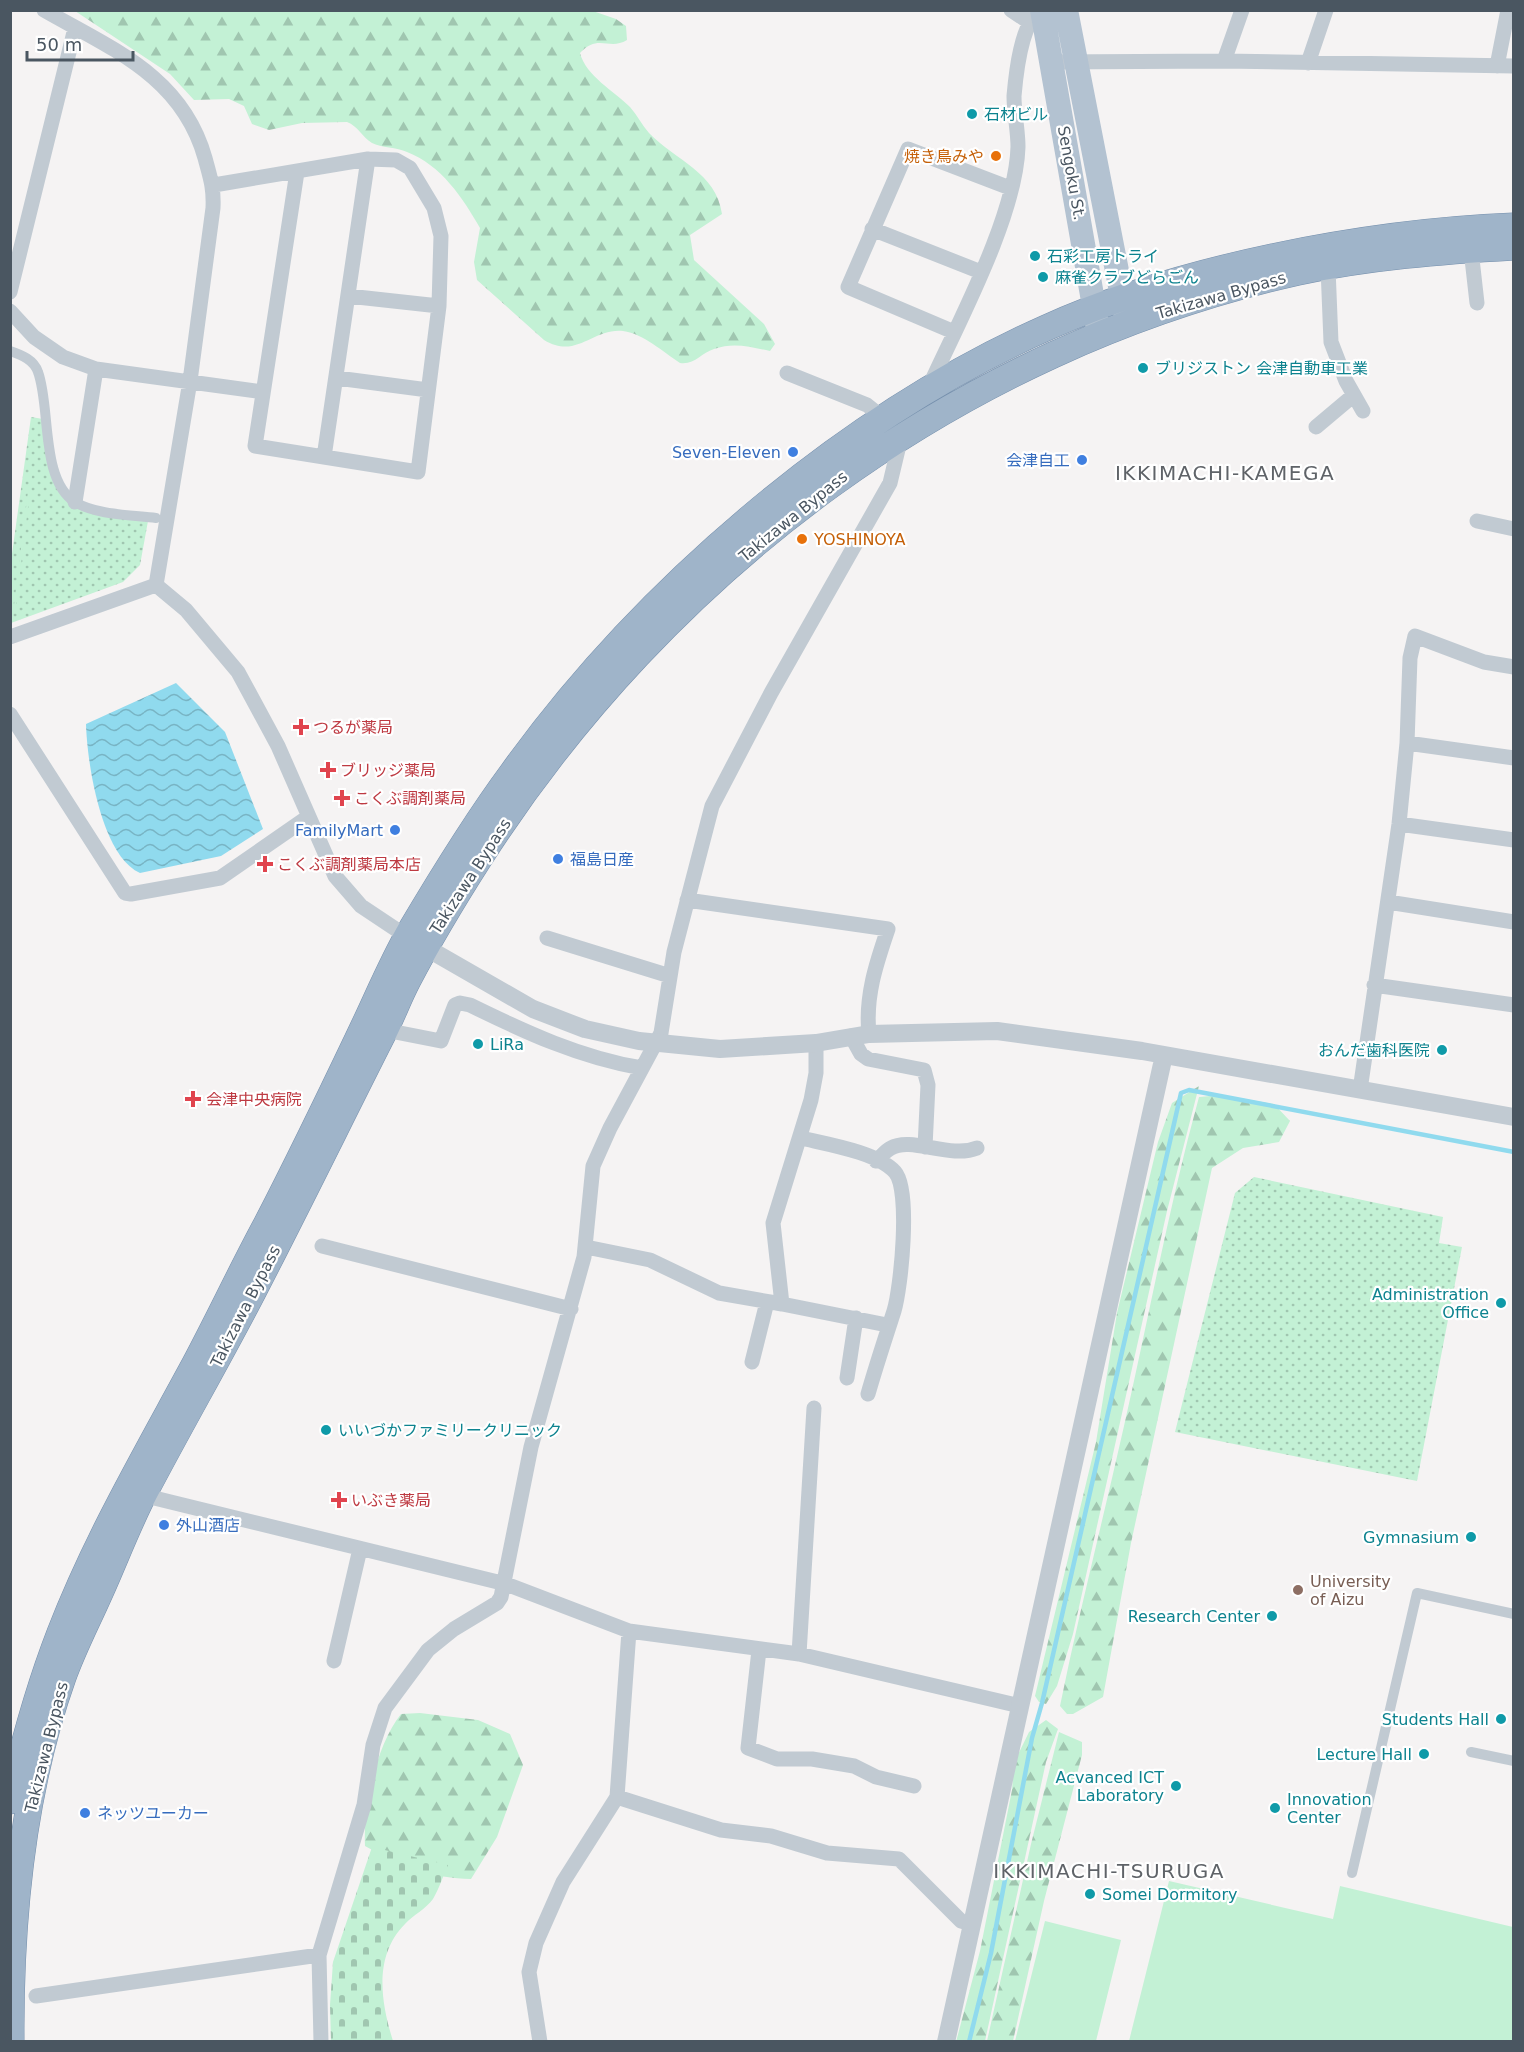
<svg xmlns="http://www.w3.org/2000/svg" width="1524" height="2052" viewBox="0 0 1524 2052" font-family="'DejaVu Sans','Noto Sans JP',sans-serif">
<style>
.forest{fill:url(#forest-firs)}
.cemetery{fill:url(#cemetery-stones)}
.park{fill:url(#park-dots)}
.garden{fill:#c3f1d5}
.water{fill:url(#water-waves)}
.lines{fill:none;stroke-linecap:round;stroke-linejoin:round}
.stream{stroke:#90daee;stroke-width:4.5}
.trunk-casing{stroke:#7690ad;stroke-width:27}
.pedestrian{stroke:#c1cad2;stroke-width:10}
.minor{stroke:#c1cad2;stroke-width:15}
.tertiary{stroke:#c1cad2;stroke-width:18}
.primary{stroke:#b3c2d1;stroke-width:24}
.trunk{stroke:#9fb4c9;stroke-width:26}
.culture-dot{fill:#0f9aa8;stroke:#fff;stroke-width:2}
.food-dot{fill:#e8710a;stroke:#fff;stroke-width:2}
.shop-dot{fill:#3f7fe0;stroke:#fff;stroke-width:2}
.health-dot{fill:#e0444e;stroke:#fff;stroke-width:2}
.education-dot{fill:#8d6e63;stroke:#fff;stroke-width:2}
.labels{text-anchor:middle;stroke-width:4.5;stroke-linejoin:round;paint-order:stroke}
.culture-label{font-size:16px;fill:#0d838f;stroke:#fff;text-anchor:start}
.food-label{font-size:16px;fill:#c56008;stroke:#fff;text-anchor:end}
.street-label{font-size:16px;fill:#4a5661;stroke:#fff}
.shop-label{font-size:16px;fill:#366cbe;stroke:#fff;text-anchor:end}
.health-label{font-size:16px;fill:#be3a42;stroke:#fff;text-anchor:start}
.education-label{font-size:16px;fill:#785e54;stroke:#fff;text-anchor:start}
.quarter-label{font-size:20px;letter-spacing:1.5px;fill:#5f6368;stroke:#fff}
</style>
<defs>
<pattern id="forest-firs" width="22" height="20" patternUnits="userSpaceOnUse" patternTransform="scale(1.5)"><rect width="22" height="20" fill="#c3f1d5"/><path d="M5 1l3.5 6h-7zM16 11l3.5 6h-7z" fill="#a0c6b0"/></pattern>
<pattern id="cemetery-stones" width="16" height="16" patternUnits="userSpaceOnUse" patternTransform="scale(1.5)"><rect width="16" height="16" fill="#c3f1d5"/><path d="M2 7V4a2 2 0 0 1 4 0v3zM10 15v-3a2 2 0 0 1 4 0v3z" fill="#a0c6b0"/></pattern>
<pattern id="park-dots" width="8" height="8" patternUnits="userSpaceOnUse" patternTransform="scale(1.5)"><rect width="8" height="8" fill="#c3f1d5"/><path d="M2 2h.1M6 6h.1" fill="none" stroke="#a0c6b0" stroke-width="1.8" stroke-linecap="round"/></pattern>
<pattern id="water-waves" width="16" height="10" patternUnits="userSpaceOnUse" patternTransform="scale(1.5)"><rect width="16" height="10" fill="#90daee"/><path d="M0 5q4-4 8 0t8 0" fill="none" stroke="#78b4c4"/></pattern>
</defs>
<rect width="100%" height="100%" fill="#f5f3f3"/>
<path class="forest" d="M 590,10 L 616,19 L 626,26 L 627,40 C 609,51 598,33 580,53 C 586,76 614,91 630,107 C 637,115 642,125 649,133 C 676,161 716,172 722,214 L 690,235 L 694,260 L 764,324 L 775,344 L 770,351 C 750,347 734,342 714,349 C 701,353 695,365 680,363 C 663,352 644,334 623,331 C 592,328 577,360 544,340 L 477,280 L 474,262 L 480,228 C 463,198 441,165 407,152 C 397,147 381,148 372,143 C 362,137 358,126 347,122 L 302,123 L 269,130 L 252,124 L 244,106 L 229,99 L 194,100 L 170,74 L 75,11 Z
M 1199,1086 L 1167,1211 L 1073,1634 L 1057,1686 L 1046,1704 L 1039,1702 L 1035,1696 L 1096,1442 L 1117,1313 L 1158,1142 L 1172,1103 Z
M 1222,1095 L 1274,1104 L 1290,1121 L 1279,1142 L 1243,1148 L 1212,1168 L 1131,1543 L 1103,1697 L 1073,1714 L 1067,1714 L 1060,1706 C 1079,1612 1103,1520 1124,1426 C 1149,1316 1169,1206 1199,1097 Z
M 420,1713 L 478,1720 L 510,1734 L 523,1765 L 497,1837 L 471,1879 C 435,1879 396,1864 365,1846 C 363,1806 376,1746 401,1714 Z
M 1046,1720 L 1058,1729 L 1046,1762 L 985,2041 L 956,2042 L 980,1951 L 1012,1790 L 1014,1763 L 1029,1732 Z
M 1059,1732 L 1082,1742 L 1082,1755 L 1044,1901 L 1013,2041 L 987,2041 L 1031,1844 Z"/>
<path class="cemetery" d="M 372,1847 L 448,1865 C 443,1876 439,1889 433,1899 C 426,1909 413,1915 405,1924 C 373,1956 381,2003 393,2041 L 331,2041 L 330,2005 L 333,1962 Z"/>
<path class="park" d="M 31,417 L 43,419 L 67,498 L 148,521 L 140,565 L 123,582 L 11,623 L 11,561 Z
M 1254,1177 L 1443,1217 L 1439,1243 L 1462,1247 L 1417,1481 L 1175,1432 L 1235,1193 Z"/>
<path class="garden" d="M 30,475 L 32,475 L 16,605 L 14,605 Z
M 1169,1881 L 1333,1919 L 1340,1886 L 1513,1927 L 1513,2041 L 1129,2041 Z
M 1045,1921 L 1121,1940 L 1096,2041 L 1015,2041 Z"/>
<path class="water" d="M 176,683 L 225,732 L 263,829 L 221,856 L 140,873 C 101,856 87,762 86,724 Z"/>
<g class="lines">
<path class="stream" d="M 969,2042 L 991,1953 L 1032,1738 L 1042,1703 L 1181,1093 L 1189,1090 L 1514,1152"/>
<g class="trunk-casing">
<path id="trunk" d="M 10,1801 C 23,1745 39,1687 60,1633 C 95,1542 145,1456 191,1371 C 217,1323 240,1273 266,1225 C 298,1163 329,1099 359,1036 C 376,1001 391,964 410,931 C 442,877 475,823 512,773 C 642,592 842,419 1046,328 C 1181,267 1366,232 1514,226
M 11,2042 C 10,1920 22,1792 63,1677 C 73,1649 87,1622 99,1595 C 115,1560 128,1524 146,1490 C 181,1423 220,1356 255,1288 C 298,1205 339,1121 381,1038 C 391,1019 398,999 408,980 C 430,938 454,898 479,859 C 665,568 959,348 1298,272 C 1368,257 1442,251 1514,247"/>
</g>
<path class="pedestrian" d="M 10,351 C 22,355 34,360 38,372 C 51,407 40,480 75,502 C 96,515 131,515 156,518
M 1471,1752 L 1514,1761
M 1352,1873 L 1417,1593 L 1514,1614"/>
<path class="minor" d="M 44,10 C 112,49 182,76 205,158 C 210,177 214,187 213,208 L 190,381 L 156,585
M 1011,10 L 1029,22
M 1224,61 L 1242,10
M 1053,62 L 1224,61 L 1514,66
M 1308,63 L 1326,10
M 1497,66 L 1508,10
M 214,185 L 368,159 L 396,160 L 410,168 L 434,208 L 441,236 L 439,306 L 418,472 L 255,446 L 297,172
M 872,229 L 981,272
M 1471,250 L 1477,303
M 1328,268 L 1331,342 L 1346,381 L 1363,411
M 10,292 L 75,28
M 348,296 L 439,306
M 10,311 L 34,337 L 63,357 L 96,369 L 263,392
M 954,332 L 848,287 L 908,149 L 1010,188
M 787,373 L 867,405 L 882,417
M 337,378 L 428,390
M 929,387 C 958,323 1016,216 1018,147 C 1018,130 1014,113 1014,96 C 1016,73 1021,24 1040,10
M 1316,427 L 1354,395
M 324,457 L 368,159
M 75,502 L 96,369
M 1477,521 L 1514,529
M 156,585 L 186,610 L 238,672 L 278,746 L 335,876 L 361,906 L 412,940
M 10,637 L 156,585
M 10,714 L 125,893 L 131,894 L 220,878 L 308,817
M 1407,743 L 1514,758
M 1399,824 L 1514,840
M 687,900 L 888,929 C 876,964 865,997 869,1034
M 1388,902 L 1514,922
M 547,938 L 670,976
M 1374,985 L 1514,1005
M 385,1030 L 441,1041 L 455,1005 L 460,1003 L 470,1005 C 525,1032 581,1058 642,1068
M 851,1036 L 861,1054 L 868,1059 L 924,1070 L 928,1085 L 925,1147
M 1360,1090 L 1399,824 L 1407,743 L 1410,658 L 1415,636 L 1484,662 L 1514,667
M 801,1138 C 826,1144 877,1152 895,1172 C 911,1190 901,1288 894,1311 C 885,1339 876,1366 868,1394
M 876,1161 C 881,1157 885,1151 891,1148 C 911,1136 950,1159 977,1148
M 322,1246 L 571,1309
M 586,1247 L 650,1260 L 719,1293 L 782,1304 L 773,1223 L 811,1100 L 816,1073 L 816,1043
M 782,1304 L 887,1325
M 752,1362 L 767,1302
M 847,1378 L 856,1318
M 138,1494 L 506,1584 L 629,1631 L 799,1654 L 1020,1706
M 759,1650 L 748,1748 L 777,1759 L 812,1759 L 854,1766 L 876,1777 L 914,1786
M 799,1654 L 814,1408
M 334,1661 L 360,1549
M 617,1797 L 721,1830 L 771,1836 L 827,1853 L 899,1859 L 961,1921 L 972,1924
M 36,1996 L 319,1955
M 321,2042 L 319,1955 L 364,1805 L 373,1745 L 385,1708 L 428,1650 L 454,1629 L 497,1603 L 501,1597 L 531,1447 L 584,1257 L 593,1166 L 610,1128 L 661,1033 L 674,952 L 712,806 L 771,693 L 890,483 L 901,437
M 540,2042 L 529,1972 L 536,1943 L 563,1882 L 617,1797 L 629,1631"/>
<path class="tertiary" d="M 425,947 L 533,1009 L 585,1029 L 639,1041 L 720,1049 L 816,1043 L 869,1034 L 997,1031 L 1142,1051 L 1514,1117
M 946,2042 L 1164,1055"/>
<path class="primary" d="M 1042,10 L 1099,335
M 1066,10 L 1126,317"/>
<use href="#trunk" class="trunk"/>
</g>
<g class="culture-dot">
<circle cx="972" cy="114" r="6"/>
<circle cx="1035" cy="256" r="6"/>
<circle cx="1043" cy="277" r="6"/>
<circle cx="1143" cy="368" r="6"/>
<circle cx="478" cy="1044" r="6"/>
<circle cx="1442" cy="1050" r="6"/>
<circle cx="1501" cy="1303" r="6"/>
<circle cx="326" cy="1430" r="6"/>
<circle cx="1471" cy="1537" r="6"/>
<circle cx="1272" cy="1616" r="6"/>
<circle cx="1501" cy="1719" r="6"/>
<circle cx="1424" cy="1754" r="6"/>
<circle cx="1176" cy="1786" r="6"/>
<circle cx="1275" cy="1808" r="6"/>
<circle cx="1090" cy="1894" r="6"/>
</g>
<g class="food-dot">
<circle cx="996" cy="156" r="6"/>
<circle cx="802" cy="539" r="6"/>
</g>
<g class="shop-dot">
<circle cx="793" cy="452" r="6"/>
<circle cx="1082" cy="460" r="6"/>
<circle cx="395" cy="830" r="6"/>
<circle cx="558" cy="859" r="6"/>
<circle cx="164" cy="1525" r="6"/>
<circle cx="85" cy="1813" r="6"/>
</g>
<g class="health-dot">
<path d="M298 718h6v6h6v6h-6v6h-6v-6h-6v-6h6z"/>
<path d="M325 761h6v6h6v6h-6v6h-6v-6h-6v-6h6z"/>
<path d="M339 789h6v6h6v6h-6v6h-6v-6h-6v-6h6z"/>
<path d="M262 855h6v6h6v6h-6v6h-6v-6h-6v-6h6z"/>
<path d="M190 1090h6v6h6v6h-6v6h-6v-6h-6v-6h6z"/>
<path d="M336 1491h6v6h6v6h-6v6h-6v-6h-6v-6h6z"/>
</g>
<circle class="education-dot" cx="1298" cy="1590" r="6"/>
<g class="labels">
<g class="culture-label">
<text x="984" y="120">石材ビル</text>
<text x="1047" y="262">石彩工房トライ</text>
<text x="1055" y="283">麻雀クラブどらごん</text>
<text x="1155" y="374">ブリジストン 会津自動車工業</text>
<text x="490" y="1050">LiRa</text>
<text x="1430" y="1056" text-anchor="end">おんだ歯科医院</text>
<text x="1489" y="1300" text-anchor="end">Administration<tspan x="1489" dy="18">Office</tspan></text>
<text x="338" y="1436">いいづかファミリークリニック</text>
<text x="1459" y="1543" text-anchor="end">Gymnasium</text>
<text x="1260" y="1622" text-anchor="end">Research Center</text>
<text x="1489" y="1725" text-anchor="end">Students Hall</text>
<text x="1412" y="1760" text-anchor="end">Lecture Hall</text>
<text x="1164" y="1783" text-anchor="end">Acvanced ICT<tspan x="1164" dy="18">Laboratory</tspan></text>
<text x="1287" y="1805">Innovation<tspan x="1287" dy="18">Center</tspan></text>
<text x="1102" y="1900">Somei Dormitory</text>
</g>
<g class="food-label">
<text x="984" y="162">焼き鳥みや</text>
<text x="814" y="545" text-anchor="start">YOSHINOYA</text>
</g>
<g class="street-label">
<text transform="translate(1072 173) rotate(80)" y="6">Sengoku St.</text>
<text transform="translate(1221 295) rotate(-16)" y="6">Takizawa Bypass</text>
<text transform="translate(793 516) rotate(-39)" y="6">Takizawa Bypass</text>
<text transform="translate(470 876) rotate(-57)" y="6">Takizawa Bypass</text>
<text transform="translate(245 1306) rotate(-63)" y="6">Takizawa Bypass</text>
<text transform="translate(46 1747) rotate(-76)" y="6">Takizawa Bypass</text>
</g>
<g class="shop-label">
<text x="781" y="458">Seven-Eleven</text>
<text x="1070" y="466">会津自工</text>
<text x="383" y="836">FamilyMart</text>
<text x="570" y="865" text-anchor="start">福島日産</text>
<text x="176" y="1531" text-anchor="start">外山酒店</text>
<text x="97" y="1819" text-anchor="start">ネッツユーカー</text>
</g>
<g class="health-label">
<text x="313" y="733">つるが薬局</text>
<text x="340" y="776">ブリッジ薬局</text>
<text x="354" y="804">こくぶ調剤薬局</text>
<text x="277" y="870">こくぶ調剤薬局本店</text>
<text x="206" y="1105">会津中央病院</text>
<text x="351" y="1506">いぶき薬局</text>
</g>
<g class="education-label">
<text x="1310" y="1587">University<tspan x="1310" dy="18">of Aizu</tspan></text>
</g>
<g class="quarter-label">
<text x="1225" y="480">IKKIMACHI-KAMEGA</text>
<text x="1109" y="1878">IKKIMACHI-TSURUGA</text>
</g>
</g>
<rect width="1524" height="2052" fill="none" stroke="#4a5661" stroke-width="24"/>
<path d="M27 51v9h106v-9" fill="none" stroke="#4a5661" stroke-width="3"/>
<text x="36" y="51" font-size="18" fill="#4a5661" stroke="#ffffff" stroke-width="4.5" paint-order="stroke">50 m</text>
</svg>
